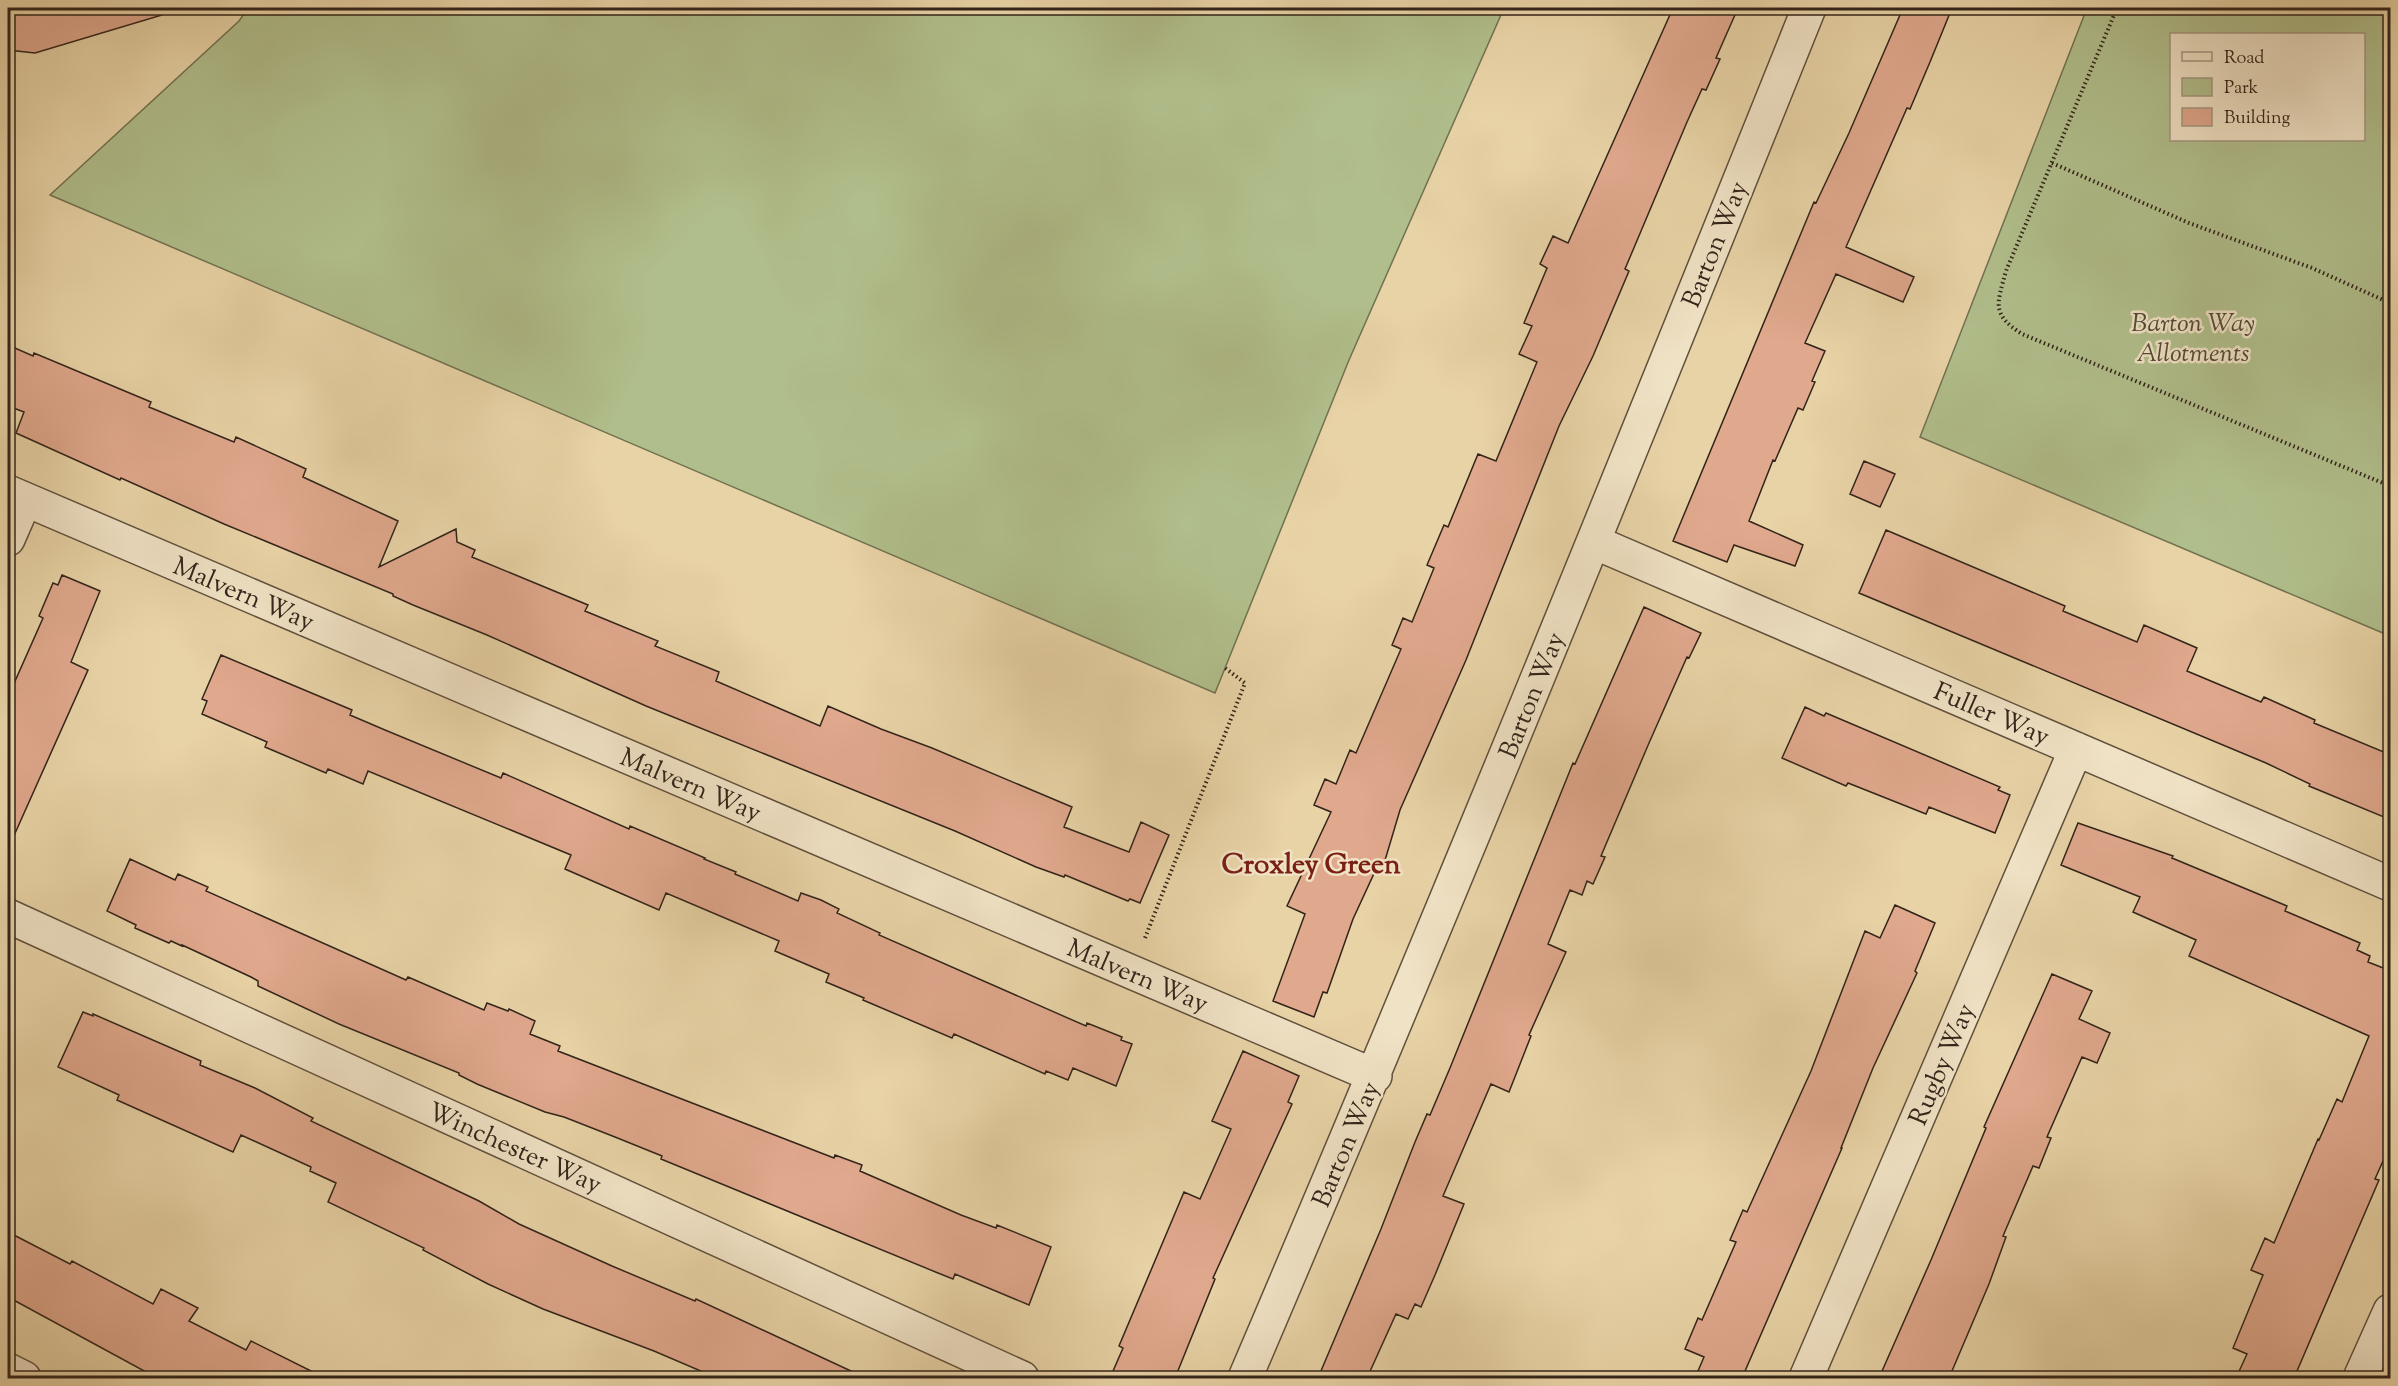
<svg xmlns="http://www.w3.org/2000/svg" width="2398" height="1386" viewBox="0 0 2398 1386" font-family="'Sorts Mill Goudy',serif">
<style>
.green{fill:#b0be8b;stroke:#717152;stroke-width:1.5;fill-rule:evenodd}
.building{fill:#e0a88d;stroke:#32241a;stroke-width:1.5}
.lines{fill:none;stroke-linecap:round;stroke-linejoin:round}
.minor-casing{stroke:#60503d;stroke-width:36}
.path{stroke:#32241a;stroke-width:4;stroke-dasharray:1.5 3;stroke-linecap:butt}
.minor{stroke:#f0e2c5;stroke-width:33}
.labels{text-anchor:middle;stroke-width:5;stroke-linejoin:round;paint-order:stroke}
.street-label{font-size:26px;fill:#32241a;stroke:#f0e2c5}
.park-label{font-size:26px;font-style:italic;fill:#524a36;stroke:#f0e2c5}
.quarter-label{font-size:28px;font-weight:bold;fill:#7a1f14;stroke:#f0e2c5}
</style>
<rect width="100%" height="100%" fill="#e8d3a6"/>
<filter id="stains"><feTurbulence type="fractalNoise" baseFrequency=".00333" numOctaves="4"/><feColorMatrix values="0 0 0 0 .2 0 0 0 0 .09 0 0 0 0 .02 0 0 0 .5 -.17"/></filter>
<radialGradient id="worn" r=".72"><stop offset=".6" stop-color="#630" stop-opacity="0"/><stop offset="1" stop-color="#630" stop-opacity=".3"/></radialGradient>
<path class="green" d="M 248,8 L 1504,8 L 1349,360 L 1215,693 L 50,195 L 239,21 Z
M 2087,8 L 2390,8 L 2390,636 L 1920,437 ZM 2172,34 L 2364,34 L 2364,140 L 2172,140 Z"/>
<path class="building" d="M 8,8 L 161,8 L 162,15 L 35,53 L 8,50 Z
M 1673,8 L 1738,8 L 1716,58 L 1720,59 L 1706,90 L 1702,89 L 1687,122 L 1625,269 L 1629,271 L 1593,356 L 1559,426 L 1466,660 L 1400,810 L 1383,867 L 1378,865 L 1353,919 L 1327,993 L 1323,992 L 1314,1017 L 1273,1001 L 1305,914 L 1287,906 L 1331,812 L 1314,805 L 1325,779 L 1336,784 L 1350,750 L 1356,753 L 1401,649 L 1392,645 L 1403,618 L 1412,622 L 1434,568 L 1427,565 L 1444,525 L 1448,527 L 1478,454 L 1496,461 L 1537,362 L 1519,354 L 1532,326 L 1524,323 L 1547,268 L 1540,264 L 1553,236 L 1568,243 Z
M 1903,8 L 1952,8 L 1930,62 L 1910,109 L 1907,108 L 1846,247 L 1914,277 L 1903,302 L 1836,274 L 1805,343 L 1825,351 L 1812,381 L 1815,382 L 1803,410 L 1798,408 L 1775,461 L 1773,460 L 1749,521 L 1803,545 L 1795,566 L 1734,545 L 1727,562 L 1673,541 L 1814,202 L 1816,203 L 1849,133 Z
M 8,345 L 33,356 L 34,353 L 151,402 L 149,407 L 234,442 L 236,437 L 306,469 L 303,477 L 398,521 L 379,567 L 456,529 L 457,542 L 475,550 L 472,557 L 588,605 L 585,611 L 658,641 L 655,646 L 719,672 L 716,681 L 820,726 L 828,706 L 881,729 L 932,748 L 1072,807 L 1064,827 L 1129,852 L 1141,822 L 1169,835 L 1140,903 L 1130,899 L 1128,901 L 1065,875 L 1064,877 L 1036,867 L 955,831 L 646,706 L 487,635 L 413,605 L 393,596 L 393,594 L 224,524 L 121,478 L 120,480 L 16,433 L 24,412 L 8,406 Z
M 1864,461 L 1895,474 L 1880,507 L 1850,494 Z
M 1886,530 L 2065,606 L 2063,611 L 2137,642 L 2144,625 L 2197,648 L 2187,671 L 2261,702 L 2264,697 L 2315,720 L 2314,723 L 2391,755 L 2391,820 L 2309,786 L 2310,784 L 2266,763 L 1859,593 Z
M 62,575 L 100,591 L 71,662 L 88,670 L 8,849 L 8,697 L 43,618 L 39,616 L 53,583 L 58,585 Z
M 1644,607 L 1701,633 L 1689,658 L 1687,657 L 1649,743 L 1601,856 L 1605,857 L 1593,884 L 1587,881 L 1582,895 L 1570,890 L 1548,944 L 1566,952 L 1529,1035 L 1531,1036 L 1509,1092 L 1491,1084 L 1443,1196 L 1464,1204 L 1435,1275 L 1421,1307 L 1415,1304 L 1408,1319 L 1396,1314 L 1367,1378 L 1318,1378 L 1381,1229 L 1415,1142 L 1427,1114 L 1430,1115 L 1450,1068 L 1573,763 L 1575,764 Z
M 221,655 L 352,710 L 350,715 L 385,730 L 501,778 L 503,773 L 629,829 L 630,826 L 705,858 L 704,859 L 736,872 L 735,874 L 768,888 L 798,901 L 801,893 L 821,900 L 839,909 L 837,913 L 880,933 L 879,935 L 1086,1026 L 1087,1023 L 1122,1037 L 1121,1040 L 1132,1044 L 1116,1086 L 1073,1068 L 1068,1080 L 1046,1071 L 1045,1074 L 954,1034 L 952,1038 L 863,1000 L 864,998 L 826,982 L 829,974 L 775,951 L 779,941 L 666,893 L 659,910 L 565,869 L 571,855 L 368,771 L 363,784 L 328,769 L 326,773 L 265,747 L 267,742 L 202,714 L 207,701 L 202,699 Z
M 1805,707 L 1824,716 L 1826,713 L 2000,787 L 1998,790 L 2010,795 L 1995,833 L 1929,807 L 1926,814 L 1848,783 L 1846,786 L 1782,758 Z
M 2078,823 L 2173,856 L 2172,858 L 2287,906 L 2285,911 L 2360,943 L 2357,950 L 2370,956 L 2368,962 L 2391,971 L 2391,1143 L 2375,1179 L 2379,1180 L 2294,1378 L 2236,1378 L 2247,1354 L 2233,1348 L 2263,1275 L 2251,1270 L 2265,1238 L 2274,1243 L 2318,1139 L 2319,1140 L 2337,1099 L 2342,1102 L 2369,1036 L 2189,956 L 2196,940 L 2133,912 L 2140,897 L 2061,865 Z
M 130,859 L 175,880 L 178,874 L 208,887 L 206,891 L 406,980 L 408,977 L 484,1010 L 487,1003 L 508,1011 L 509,1009 L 535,1021 L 530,1034 L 560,1046 L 558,1051 L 834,1158 L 835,1155 L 862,1165 L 860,1171 L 961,1215 L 996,1228 L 997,1225 L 1051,1247 L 1029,1305 L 955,1274 L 953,1279 L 938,1273 L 661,1159 L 662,1156 L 615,1137 L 564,1117 L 545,1112 L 477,1084 L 459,1075 L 459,1073 L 339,1024 L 258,986 L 258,981 L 251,977 L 182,945 L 182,946 L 171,941 L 169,943 L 135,928 L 136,925 L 107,911 Z
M 1895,905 L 1935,923 L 1915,971 L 1917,973 L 1873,1068 L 1841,1148 L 1842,1148 L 1742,1378 L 1695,1378 L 1704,1357 L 1685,1349 L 1698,1318 L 1702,1320 L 1736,1242 L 1730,1240 L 1743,1210 L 1747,1212 L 1811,1071 L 1865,931 L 1880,938 Z
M 2052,974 L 2092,991 L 2079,1019 L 2110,1033 L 2097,1063 L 2082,1057 L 2047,1137 L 2051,1138 L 2039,1168 L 2033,1166 L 2003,1236 L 2006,1237 L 1989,1284 L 1949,1378 L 1879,1378 L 1931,1260 L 1986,1128 L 1984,1127 Z
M 83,1012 L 93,1016 L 93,1014 L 201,1061 L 200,1065 L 255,1088 L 313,1118 L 311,1121 L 479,1201 L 519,1224 L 612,1266 L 695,1301 L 696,1299 L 866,1378 L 717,1378 L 654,1351 L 543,1309 L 488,1284 L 423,1250 L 424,1248 L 328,1202 L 336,1183 L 310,1171 L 311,1167 L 241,1135 L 233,1152 L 117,1100 L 119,1095 L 58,1067 Z
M 1243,1051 L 1299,1076 L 1288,1102 L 1292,1104 L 1213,1278 L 1215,1279 L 1175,1378 L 1110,1378 L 1123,1348 L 1119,1346 L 1184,1192 L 1200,1199 L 1231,1129 L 1212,1121 Z
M 8,1232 L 70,1264 L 72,1261 L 153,1304 L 161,1289 L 198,1308 L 189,1321 L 246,1350 L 251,1341 L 325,1378 L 157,1378 L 8,1297 Z"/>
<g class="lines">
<g class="minor-casing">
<path id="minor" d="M 8,492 L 1375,1076
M 8,539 L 25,500
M 1594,542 L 2390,884
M 8,916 L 1022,1378
M 8,1370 L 24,1378
M 1245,1378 C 1439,924 1625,466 1809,8
M 1806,1378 L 2076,749
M 2360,1378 L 2390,1311"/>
</g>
<path class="path" d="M 2117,8 L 2006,271 C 1997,304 1991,314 2022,334 L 2390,486
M 2052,163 L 2189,223 L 2312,268 L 2390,303
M 1145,938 L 1245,683 L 1225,668"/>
<use href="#minor" class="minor"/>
</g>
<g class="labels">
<g class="street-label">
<text transform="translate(1714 244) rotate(-68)" y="9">Barton Way</text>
<text transform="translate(244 593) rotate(23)" y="9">Malvern Way</text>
<text transform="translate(1531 695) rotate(-68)" y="9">Barton Way</text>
<text transform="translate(1992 713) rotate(23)" y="9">Fuller Way</text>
<text transform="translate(691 784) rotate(23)" y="9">Malvern Way</text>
<text transform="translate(1138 975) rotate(23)" y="9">Malvern Way</text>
<text transform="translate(1941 1064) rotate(-67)" y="9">Rugby Way</text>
<text transform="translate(1345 1144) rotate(-67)" y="9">Barton Way</text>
<text transform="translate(515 1147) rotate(24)" y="9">Winchester Way</text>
</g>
<g class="park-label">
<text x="2193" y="331">Barton Way<tspan x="2193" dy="30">Allotments</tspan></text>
</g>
<g class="quarter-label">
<text x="1311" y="873">Croxley Green</text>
</g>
</g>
<rect width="2398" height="1386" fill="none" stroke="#e8d3a6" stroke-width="30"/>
<rect x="9" y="9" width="2380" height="1368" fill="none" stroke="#32241a" stroke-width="3"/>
<rect x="15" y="15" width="2368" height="1356" fill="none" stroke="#32241a" stroke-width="1.5"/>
<rect x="2170" y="33" width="195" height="108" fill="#f0e2c5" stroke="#a49681" stroke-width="1.5"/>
<rect x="2182" y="52" width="30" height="9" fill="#f0e2c5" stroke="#a49681" stroke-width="1.5"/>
<text x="2224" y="63" font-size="18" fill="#32241a">Road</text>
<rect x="2182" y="78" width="30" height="18" fill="#b0be8b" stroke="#a49681" stroke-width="1.5"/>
<text x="2224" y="93" font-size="18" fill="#32241a">Park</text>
<rect x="2182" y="108" width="30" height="18" fill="#e0a88d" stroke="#a49681" stroke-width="1.5"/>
<text x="2224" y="123" font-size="18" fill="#32241a">Building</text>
<rect width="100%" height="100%" filter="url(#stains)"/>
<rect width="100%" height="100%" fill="url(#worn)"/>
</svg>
